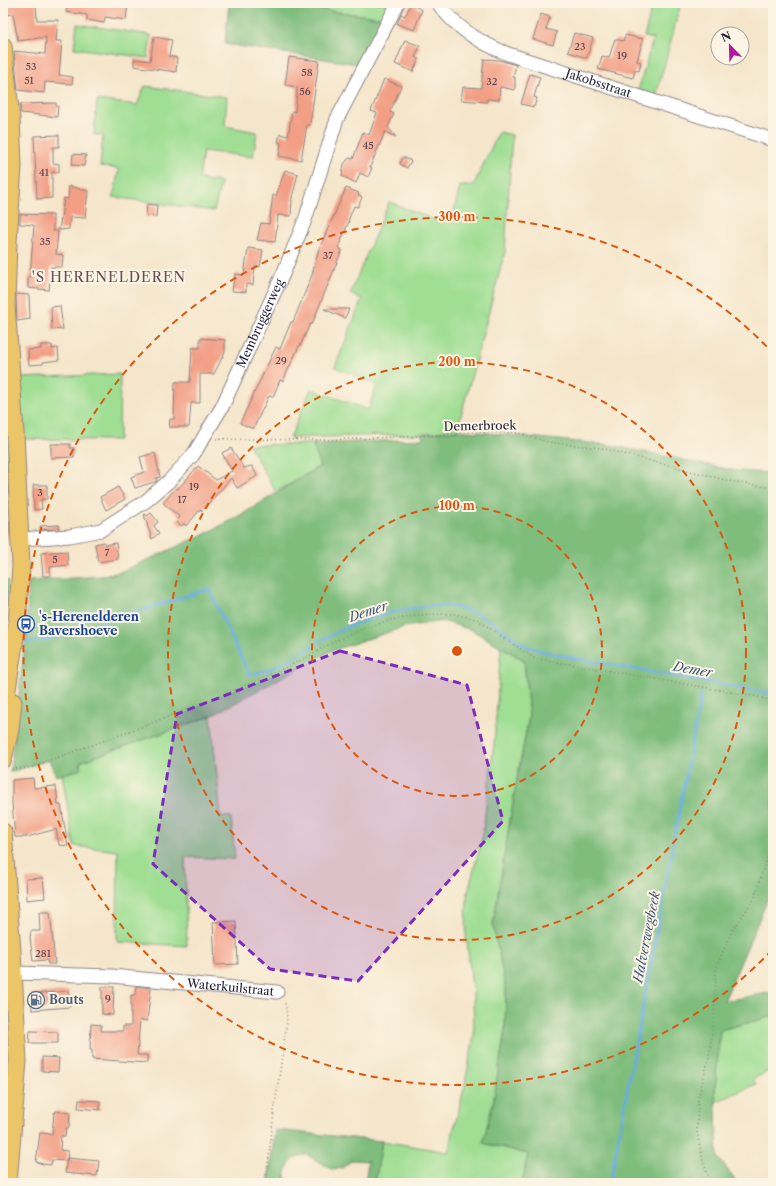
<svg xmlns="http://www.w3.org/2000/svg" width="776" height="1186" viewBox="0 0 776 1186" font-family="'Libre Caslon Text',serif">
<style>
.green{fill:#9fde93;stroke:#608067}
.forest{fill:#7fbd7d;stroke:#50705c}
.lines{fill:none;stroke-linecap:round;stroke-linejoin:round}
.stream{stroke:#67acdd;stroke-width:3}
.building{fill:#f39f85}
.minor-casing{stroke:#8c8483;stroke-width:15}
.major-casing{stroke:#8c8483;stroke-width:19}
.path{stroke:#8c8483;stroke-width:1.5;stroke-dasharray:1 3;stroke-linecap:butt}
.minor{stroke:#fff;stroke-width:13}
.major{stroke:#edc569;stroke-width:17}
.marked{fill:#7b2cbf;fill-opacity:0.2;stroke:#7b2cbf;stroke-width:3;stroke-dasharray:8 5;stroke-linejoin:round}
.ring{fill:none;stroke:#de560e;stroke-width:2;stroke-dasharray:7 5}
.labels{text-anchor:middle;stroke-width:4;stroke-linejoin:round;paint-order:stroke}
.number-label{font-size:10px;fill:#56414e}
.street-label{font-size:12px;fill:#22223b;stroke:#fcf5e5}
.transit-label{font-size:12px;font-weight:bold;fill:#164399;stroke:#fcf5e5;text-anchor:start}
.service-label{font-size:12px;font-weight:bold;fill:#4e5e75;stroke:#fcf5e5;text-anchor:start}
.water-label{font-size:13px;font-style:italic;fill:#3e597c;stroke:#fcf5e5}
.quarter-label{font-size:14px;letter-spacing:1px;fill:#6b4e55;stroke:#fcf5e5}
.centre{fill:#de560e;stroke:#fcf5e5;stroke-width:2}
.ring-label{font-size:12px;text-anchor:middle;font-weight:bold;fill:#de560e;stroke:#fcf5e5;stroke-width:4;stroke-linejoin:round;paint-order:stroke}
</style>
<rect width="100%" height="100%" fill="#fcf5e5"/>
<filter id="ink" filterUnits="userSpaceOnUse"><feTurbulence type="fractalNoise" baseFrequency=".025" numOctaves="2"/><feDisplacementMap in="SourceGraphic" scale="8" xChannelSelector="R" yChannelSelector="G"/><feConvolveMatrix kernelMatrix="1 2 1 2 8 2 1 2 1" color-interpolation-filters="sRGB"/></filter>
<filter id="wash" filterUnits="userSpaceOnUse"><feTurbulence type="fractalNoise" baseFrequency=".012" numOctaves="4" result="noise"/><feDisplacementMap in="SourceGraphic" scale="16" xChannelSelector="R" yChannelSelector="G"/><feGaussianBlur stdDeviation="0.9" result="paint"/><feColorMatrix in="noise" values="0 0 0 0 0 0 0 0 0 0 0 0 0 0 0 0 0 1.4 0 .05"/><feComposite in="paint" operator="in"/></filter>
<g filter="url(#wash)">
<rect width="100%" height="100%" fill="#f5e6cb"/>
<path class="green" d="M 270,3 L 392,3 L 385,18 Z
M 653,3 L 681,3 L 656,96 L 638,91 L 653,39 L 644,37 Z
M 77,24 L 151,35 L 148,58 L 74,48 Z
M 145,86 L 227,97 L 225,126 L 257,132 L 253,157 L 203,151 L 199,179 L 221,182 L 214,211 L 113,197 L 119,169 L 100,166 L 103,135 L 94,135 L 97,100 L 137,105 Z
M 499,132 L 512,135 L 505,252 L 457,430 L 423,434 L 290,438 L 311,389 L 368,410 L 377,385 L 335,367 L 362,299 L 350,294 L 389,202 L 435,220 L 453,216 L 460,186 L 473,186 Z
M 120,374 L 119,440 L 23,439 L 18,378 Z
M 313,444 L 320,466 L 276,492 L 249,445 Z
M 501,647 L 524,660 L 529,717 L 516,784 L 493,924 L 506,990 L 505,1031 L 493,1103 L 483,1143 L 528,1154 L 522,1183 L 375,1183 L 382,1141 L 448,1152 L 464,1089 L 474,1035 L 473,995 L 466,935 L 467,896 L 482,838 L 494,744 Z
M 211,716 L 221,817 L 231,817 L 235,859 L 185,857 L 187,946 L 117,942 L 118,851 L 74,846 L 62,774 L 82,769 L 80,762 Z
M 773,1016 L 773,1069 L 753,1079 L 756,1084 L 716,1102 L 715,1089 L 720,1030 Z"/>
<path class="forest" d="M 229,3 L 270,3 L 385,18 L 363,65 L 225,44 Z
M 3,401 L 12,492 L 3,494 Z
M 457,430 L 610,445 L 737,471 L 773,473 L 773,887 L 724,1001 L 773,992 L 773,1016 L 720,1030 L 715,1089 L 718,1157 L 737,1183 L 522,1183 L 528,1154 L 483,1143 L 493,1103 L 505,1031 L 506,990 L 493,924 L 516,784 L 529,717 L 524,660 L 472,630 L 442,621 L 404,627 L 331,651 L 211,716 L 80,762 L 82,769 L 56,776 L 49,760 L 10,772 L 25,643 L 29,581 L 102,576 L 120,572 L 205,534 L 246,512 L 320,466 L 313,444 L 422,439 L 423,434 Z
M 3,579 L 8,581 L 3,667 Z
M 3,926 L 10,1060 L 3,1154 Z
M 275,1130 L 382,1141 L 375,1183 L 365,1183 L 368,1161 L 352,1160 L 342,1168 L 333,1170 L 306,1154 C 290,1158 285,1166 285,1183 L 268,1183 Z"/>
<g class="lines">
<path class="stream" d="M 3,631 L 5,631
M 25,643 L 43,641 L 209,589 L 249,674 C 279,672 305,648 331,635 C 361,619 419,601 454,607 C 487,613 497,628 523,644 C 533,650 547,652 558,655 L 773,694
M 610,1183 L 701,694"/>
</g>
<g id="blocks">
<path class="building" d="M 5,3 L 36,3 L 37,20 L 58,20 L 56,41 L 62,41 L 59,75 L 73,77 L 72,84 L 45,82 L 44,93 L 18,90 L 14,51 L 45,54 L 46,37 L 18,41 L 13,14 L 7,15 Z
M 68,3 L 128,3 L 126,20 L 105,17 L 104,23 L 87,20 L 87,15 L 66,12 Z
M 411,4 L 422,10 L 414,30 L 397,24 L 401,14 L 405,16 Z
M 541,14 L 550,17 L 546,29 L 557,32 L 553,45 L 533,39 Z
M 574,33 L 593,38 L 587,58 L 568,52 Z
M 625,35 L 643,39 L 637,61 L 641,62 L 639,71 L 635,70 L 633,78 L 598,69 L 602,56 L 609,58 L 615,39 L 623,41 Z
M 154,37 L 172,40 L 169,56 L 177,58 L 176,72 L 134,66 L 134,59 L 150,61 Z
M 405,40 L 420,46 L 415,57 L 419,59 L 413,72 L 395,64 Z
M 289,57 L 319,61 L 310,125 L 307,125 L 301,160 L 279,156 L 281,143 L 278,142 L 280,134 L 288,136 L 292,111 L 295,112 L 297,94 L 297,87 L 285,85 Z
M 484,59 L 499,60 L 516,65 L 513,77 L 515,77 L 515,90 L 500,87 L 499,100 L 487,99 L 487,102 L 461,100 L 463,87 L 481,88 Z
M 530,74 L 540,77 L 534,97 L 537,98 L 534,107 L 521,104 Z
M 384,79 L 401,86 L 390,112 L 394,114 L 388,127 L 396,137 L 385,132 L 370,167 L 372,168 L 368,177 L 360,173 L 356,183 L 342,176 L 344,164 L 349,158 L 353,159 L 363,132 L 369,135 L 377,113 L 371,111 Z
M 56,103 L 56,106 L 58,106 L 57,117 L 21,113 L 20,104 Z
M 59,135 L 59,147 L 53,147 L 53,163 L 59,164 L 59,172 L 52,172 L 52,198 L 37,199 L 34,136 Z
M 73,154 L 86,155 L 84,166 L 72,165 Z
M 403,157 L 411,161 L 407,168 L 400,164 Z
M 285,170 L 298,174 L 292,198 L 291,216 L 278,215 L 275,242 L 257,240 L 261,223 L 269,224 L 273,195 L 276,196 Z
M 69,186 L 88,191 L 85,218 L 70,217 L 69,229 L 59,230 L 64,198 L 68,199 Z
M 346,188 L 359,193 L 358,195 L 362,197 L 358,207 L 354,206 L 348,221 L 349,221 L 338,248 L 342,250 L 312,324 L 310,324 L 300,346 L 299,346 L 283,381 L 280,380 L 273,397 L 269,396 L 253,429 L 240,423 L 276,347 L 280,349 L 291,322 L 293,322 L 312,275 L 319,249 Z
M 147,204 L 157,205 L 156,217 L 146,216 Z
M 20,214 L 53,215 L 53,231 L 58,231 L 56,254 L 63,255 L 62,267 L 51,267 L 49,290 L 28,288 L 28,277 L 30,277 L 34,225 L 20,224 Z
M 248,248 L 263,250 L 260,267 L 255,266 L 253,285 L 246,284 L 246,292 L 232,291 L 235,274 L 244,275 Z
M 16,294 L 29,295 L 30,319 L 17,321 Z
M 60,306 L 63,329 L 52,330 L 51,307 Z
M 324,309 L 349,309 L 345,318 Z
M 200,338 L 225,340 L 225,352 L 214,374 L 200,374 L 200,403 L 191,403 L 189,427 L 169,427 L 170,419 L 174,419 L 175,382 L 190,382 L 192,348 L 200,348 Z
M 41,345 L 52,345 L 52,349 L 58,348 L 59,360 L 43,362 L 43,364 L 29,365 L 28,350 L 41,349 Z
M 51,444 L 70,444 L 70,448 L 74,448 L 74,457 L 51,458 Z
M 231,448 L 244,468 L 252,466 L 257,476 L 237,488 L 231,478 L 202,511 L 201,509 L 186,526 L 184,523 L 181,526 L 176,521 L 180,517 L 163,503 L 176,488 L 178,489 L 198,466 L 216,480 L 232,471 L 222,453 Z
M 155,453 L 160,477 L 156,478 L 157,481 L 135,488 L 131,477 L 144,472 L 140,457 Z
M 33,485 L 47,485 L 47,499 L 41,499 L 42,509 L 34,510 Z
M 118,487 L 125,499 L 106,510 L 100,497 Z
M 151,513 L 158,522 L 154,526 L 159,533 L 152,539 L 144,515 L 145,514 L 147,516 Z
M 3,519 L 9,521 L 9,530 L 6,544 L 3,544 Z
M 59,525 L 59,529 L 40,530 L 40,526 Z
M 104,542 L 104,545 L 116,543 L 118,559 L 98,562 L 95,544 Z
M 67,551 L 68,565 L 50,567 L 50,576 L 43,576 L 41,553 Z
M 33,778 L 34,788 L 56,786 L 58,805 L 61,805 L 68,846 L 59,845 L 56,829 L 27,837 L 15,837 L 12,803 L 12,780 Z
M 43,878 L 45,898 L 27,900 L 26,879 Z
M 39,912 L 50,912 L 55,964 L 48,964 L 47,960 L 33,961 L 30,937 L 31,931 L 40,931 Z
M 236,921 L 238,964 L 215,965 L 213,922 Z
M 136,986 L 151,988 L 147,1021 L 140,1020 L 137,1055 L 147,1055 L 147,1063 L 92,1059 L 92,1050 L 90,1050 L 91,1024 L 101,1025 L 101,1031 L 123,1031 L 123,1026 L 131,1026 L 131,995 L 135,995 Z
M 102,987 L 114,987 L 113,1015 L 102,1014 Z
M 69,991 L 70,1007 L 32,1010 L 31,994 Z
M 30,1031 L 58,1032 L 58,1043 L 29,1043 Z
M 42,1057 L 59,1058 L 58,1072 L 42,1071 Z
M 79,1100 L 100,1101 L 100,1110 L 78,1108 Z
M 56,1111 L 70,1113 L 69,1128 L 66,1128 L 65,1136 L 61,1136 L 60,1150 L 68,1151 L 67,1161 L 52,1160 L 51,1165 L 43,1164 L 36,1162 L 40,1133 L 52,1134 L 54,1113 Z
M 67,1158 L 99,1161 L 97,1176 L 65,1173 Z"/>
</g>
</g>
<g filter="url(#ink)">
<use href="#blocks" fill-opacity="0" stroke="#8c8483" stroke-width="1"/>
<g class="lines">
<g class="minor-casing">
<g id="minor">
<path id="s1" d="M 438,3 C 455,28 480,43 508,54 L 773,140"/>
<path id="s2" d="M 20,539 L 70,536 L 101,530 L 146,501 L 169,481 L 193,455 L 222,407 L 283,274 L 305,220 L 337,119 L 398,3"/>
<path id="s3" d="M 14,973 L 112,976 L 277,992"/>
</g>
</g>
<g class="major-casing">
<path id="major" d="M 3,46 L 11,118 L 13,166 L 8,242 L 6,304 L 15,433 L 21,566 L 17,624 L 3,715
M 3,759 L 10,729 L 13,702
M 3,832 L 12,952 L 18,1061 L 8,1183"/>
</g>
<path class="path" d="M 216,439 L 326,440 L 423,436 L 477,432 L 519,433 L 548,442 L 601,448 L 729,481 L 765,487 L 773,486
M 12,769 L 29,768 L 155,722 L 249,684 L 300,661 L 337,640 L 363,629 L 391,620 L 428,614 L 454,614 L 476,619 L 534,658 L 754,696 L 773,701
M 266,1183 L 274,1112 L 287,1022 L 286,1007 L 284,1001
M 711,1183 L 703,1162 L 697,1132 L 698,1099 L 709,1057 L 714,1017 L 716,968 L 732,931 L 754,899 L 773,837"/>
<use href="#minor" class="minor"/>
<use href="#major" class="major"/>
</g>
</g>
<path class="marked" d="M 340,651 L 467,685 L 503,821 L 358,981 L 270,969 L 153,864 L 177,714 Z"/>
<g class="ring">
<circle cx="457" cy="651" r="145"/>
<circle cx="457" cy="651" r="289"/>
<path d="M772 950A434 434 0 1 1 772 352"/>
</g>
<defs>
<g id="bus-ring" transform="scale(0.9)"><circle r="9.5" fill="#fcf5e5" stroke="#1a4fb4" stroke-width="1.5"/><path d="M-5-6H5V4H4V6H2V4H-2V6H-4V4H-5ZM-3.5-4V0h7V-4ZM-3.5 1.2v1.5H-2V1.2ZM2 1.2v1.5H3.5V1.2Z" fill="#1a4fb4"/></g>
<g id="fuel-ring" transform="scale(0.9)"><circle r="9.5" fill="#fcf5e5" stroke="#5c6f8a" stroke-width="1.5"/><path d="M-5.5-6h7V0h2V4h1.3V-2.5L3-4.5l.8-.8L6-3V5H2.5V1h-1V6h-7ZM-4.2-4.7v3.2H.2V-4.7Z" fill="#5c6f8a"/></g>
</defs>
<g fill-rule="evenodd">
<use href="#bus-ring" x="26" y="624"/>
<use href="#fuel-ring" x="36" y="1000"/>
</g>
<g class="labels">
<g class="number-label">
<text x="580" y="50">23</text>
<text x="622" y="59">19</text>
<text x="31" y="70">53</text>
<text x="307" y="76">58</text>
<text x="29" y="84">51</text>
<text x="492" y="85">32</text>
<text x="305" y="95">56</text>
<text x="368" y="149">45</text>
<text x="44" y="176">41</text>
<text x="45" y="245">35</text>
<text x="328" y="259">37</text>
<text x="281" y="364">29</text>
<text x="194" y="490">19</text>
<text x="40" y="496">3</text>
<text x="182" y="503">17</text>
<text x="107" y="556">7</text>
<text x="55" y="563">5</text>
<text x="43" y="957">281</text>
<text x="108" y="1002">9</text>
</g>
<g class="street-label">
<text dy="4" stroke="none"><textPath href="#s1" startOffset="183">Jakobsstraat</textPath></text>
<text dy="4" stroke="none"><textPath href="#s2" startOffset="349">Membruggerweg</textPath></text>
<text transform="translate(480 426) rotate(-1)" y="4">Demerbroek</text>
<text dy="4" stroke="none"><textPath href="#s3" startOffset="217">Waterkuilstraat</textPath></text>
</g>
<g class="transit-label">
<text x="39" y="621">'s-Herenelderen<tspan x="39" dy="14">Bavershoeve</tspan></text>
</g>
<g class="service-label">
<text x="49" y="1004">Bouts</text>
</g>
<g class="water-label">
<text transform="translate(368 611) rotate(-18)" y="5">Demer</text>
<text transform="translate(693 669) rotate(10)" y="5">Demer</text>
<text transform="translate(646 937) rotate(-79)" y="5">Halverwegbeek</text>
</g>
<g class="quarter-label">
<text x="109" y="282">'S HERENELDEREN</text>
</g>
</g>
<circle cx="457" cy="651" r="6" class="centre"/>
<g class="ring-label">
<text x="457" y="221">300 m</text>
<text x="457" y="366">200 m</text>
<text x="457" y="510">100 m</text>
</g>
<rect width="776" height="1186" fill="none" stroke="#fcf5e5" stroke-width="16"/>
<g transform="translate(730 46) rotate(337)"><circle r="19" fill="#fcf5e5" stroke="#a5a1a1"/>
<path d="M0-3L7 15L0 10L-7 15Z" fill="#b5179e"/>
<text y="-6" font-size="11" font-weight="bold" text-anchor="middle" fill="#22223b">N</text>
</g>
</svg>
